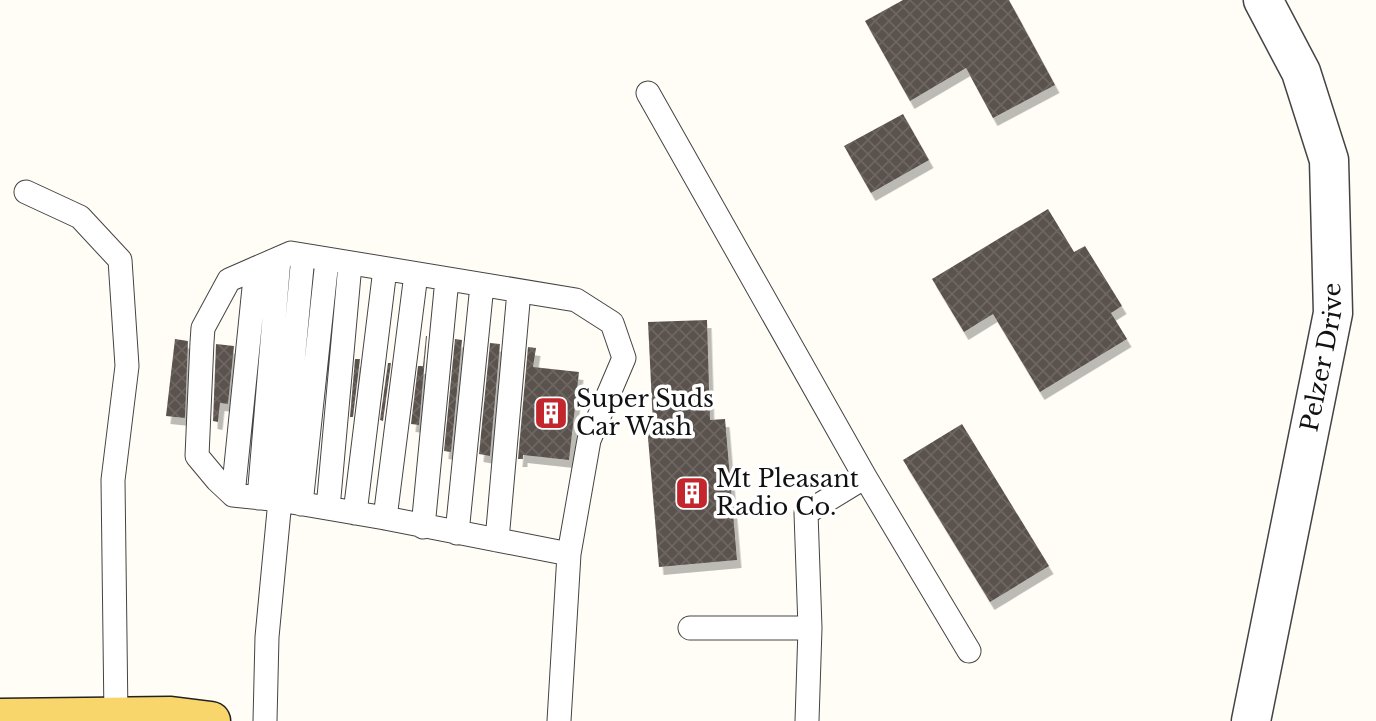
<svg xmlns="http://www.w3.org/2000/svg" width="1376" height="721" viewBox="0 0 1376 721" font-family="'Libre Baskerville',serif">
<style>
.building{fill:url(#building-cross-hatch);filter:url(#shadow)}
.lines{fill:none;stroke-linecap:round;stroke-linejoin:round}
.service-casing{stroke:#444;stroke-width:25}
.minor-casing{stroke:#444;stroke-width:41}
.primary-casing{stroke:#222;stroke-width:41}
.service{stroke:#fff;stroke-width:23}
.minor{stroke:#fff;stroke-width:38}
.primary{stroke:#f9d66b;stroke-width:38}
.labels{text-anchor:middle;stroke-width:7;stroke-linejoin:round;paint-order:stroke}
.street-label{font-size:24px;fill:#111;stroke:#fff}
.poi-label{font-size:24px;fill:#111;stroke:#fff;text-anchor:start}
</style>
<defs>
<pattern id="building-cross-hatch" width="8" height="8" patternUnits="userSpaceOnUse" patternTransform="scale(1.75)"><rect width="8" height="8" fill="#5a524d"/><path d="M0 0l8 8M0 8l8-8" fill="none" stroke="#6d6662"/></pattern>
<filter id="shadow"><feDropShadow dx="4.5" dy="8" stdDeviation="0" flood-color="#0004"/></filter>
</defs>
<rect width="100%" height="100%" fill="#fffdf5"/>
<path class="building" d="M 903,0 L 1009,0 L 1055,85 L 993,118 L 966,68 L 910,101 L 865,21 Z
M 903,114 L 929,160 L 871,193 L 844,146 Z
M 1048,209 L 1074,252 L 1085,246 L 1122,306 L 1111,313 L 1127,339 L 1040,392 L 993,314 L 964,332 L 932,279 Z
M 707,320 L 710,420 L 725,419 L 737,560 L 659,567 L 647,426 L 653,425 L 648,322 Z
M 426,336 L 427,336 L 417,448 L 419,425 L 411,424 L 418,366 L 423,366 Z
M 175,339 L 188,341 L 185,418 L 166,416 Z
M 455,339 L 462,340 L 451,452 L 444,451 Z
M 490,343 L 500,344 L 490,456 L 479,454 Z
M 216,344 L 234,346 L 228,404 L 220,403 L 218,422 L 213,421 Z
M 528,347 L 536,348 L 533,367 L 579,372 L 569,460 L 523,455 L 523,459 L 518,459 Z
M 355,359 L 360,359 L 353,417 L 350,417 Z
M 388,363 L 391,363 L 383,421 L 380,420 Z
M 962,424 L 1049,566 L 990,602 L 903,460 Z"/>
<g class="lines">
<g class="service-casing">
<path id="service" d="M 648,93 L 865,477 L 806,513 L 810,628
M 26,192 L 80,217 L 120,260 L 127,366 L 113,480 L 116,717
M 303,256 L 280,500 L 233,495 L 217,480 L 197,456 L 202,342 L 203,328 L 229,280 L 291,253 L 576,300 L 612,323 L 624,358 L 589,440 L 569,554
M 865,477 L 969,651
M 233,495 L 256,268
M 259,498 L 279,259
M 301,504 L 327,260
M 328,508 L 350,264
M 355,513 L 385,269
M 385,518 L 416,274
M 423,527 L 447,279
M 457,533 L 482,285
M 497,540 L 519,291
M 690,628 L 810,628 L 807,721
M 265,721 L 267,637 L 280,500 L 385,518 L 569,554 L 559,721"/>
</g>
<g class="minor-casing">
<g id="minor">
<path id="s1" d="M 1251,721 L 1333,313 L 1329,160 L 1301,72 L 1263,0"/>
</g>
</g>
<g class="primary-casing">
<path id="primary" d="M 0,718 L 171,716 L 211,721"/>
</g>
<use href="#service" class="service"/>
<use href="#minor" class="minor"/>
<use href="#primary" class="primary"/>
</g>
<defs>
<g id="building-square" transform="scale(1.75)"><rect x="-9" y="-9" width="18" height="18" rx="4" fill="#c4262e" stroke="#fff"/><path d="M-4-6H4V6H1V3H-1V6H-4ZM-2.5-4.3h1.7v1.8h-1.7ZM.8-4.3h1.7v1.8H.8ZM-2.5-1h1.7V.8h-1.7ZM.8-1h1.7V.8H.8Z" fill="#fff"/></g>
</defs>
<g fill-rule="evenodd">
<use href="#building-square" x="551" y="413"/>
<use href="#building-square" x="692" y="493"/>
</g>
<g class="labels">
<g class="street-label">
<text dy="8" stroke="none"><textPath href="#s1" startOffset="371">Pelzer Drive</textPath></text>
</g>
<g class="poi-label">
<text x="576" y="407">Super Suds<tspan x="576" dy="28">Car Wash</tspan></text>
<text x="716" y="487">Mt Pleasant<tspan x="716" dy="28">Radio Co.</tspan></text>
</g>
</g>
</svg>
